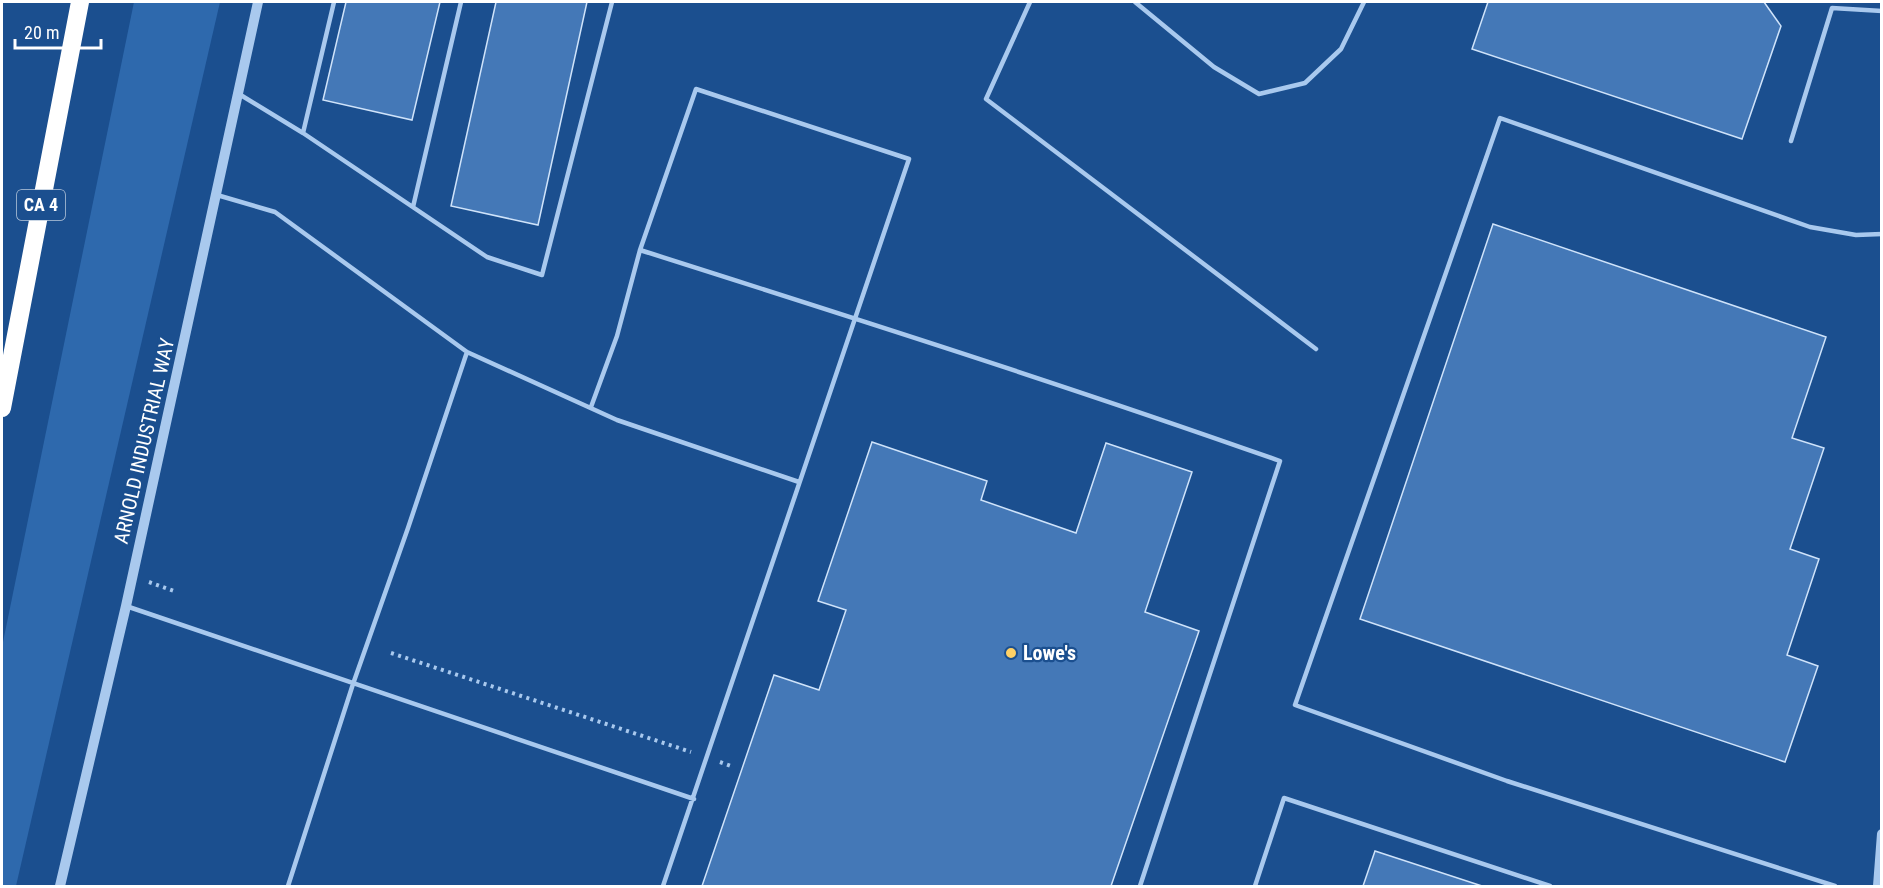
<svg xmlns="http://www.w3.org/2000/svg" width="1883" height="888" viewBox="0 0 1883 888" font-family="'Roboto Condensed',sans-serif">
<style>
.green{fill:#2e69ad}
.building{fill:#4478b7;stroke:#cfe3fa;stroke-width:1.5}
.lines{fill:none;stroke-linecap:round;stroke-linejoin:round}
.path{stroke:#a9c9ee;stroke-width:4;stroke-dasharray:3 4.5;stroke-linecap:butt}
.service{stroke:#a9c9ee;stroke-width:4.5}
.tertiary{stroke:#a9c9ee;stroke-width:10}
.motorway{stroke:#fff;stroke-width:18}
.poi-dot{fill:#ffd166;stroke:#1b4f8f;stroke-width:2}
.labels{text-anchor:middle;stroke-width:4.5;stroke-linejoin:round;paint-order:stroke}
.shield{fill:#1b4f8f;stroke:#bbcadd;stroke-width:1.5}
.shield-label{font-size:18px;font-weight:bold;fill:#fff}
.street-label{font-size:20px;fill:#fff;stroke:#1b4f8f}
.poi-label{font-size:20px;font-weight:bold;fill:#fff;stroke:#1b4f8f;text-anchor:start}
</style>
<rect width="100%" height="100%" fill="#1b4f8f"/>
<path class="green" d="M 134,2 L 220,2 L 16,886 L 2,886 L 2,647 Z"/>
<path class="building" d="M 346,2 L 440,2 L 412,120 L 323,100 Z
M 496,2 L 587,2 L 538,225 L 451,206 Z
M 1488,2 L 1764,2 L 1781,26 L 1742,139 L 1472,49 Z
M 1493,224 L 1826,337 L 1792,438 L 1824,448 L 1790,549 L 1819,559 L 1787,655 L 1818,666 L 1785,762 L 1360,619 Z
M 872,442 L 987,481 L 981,500 L 1076,533 L 1106,443 L 1192,472 L 1145,612 L 1199,631 L 1111,886 L 702,886 L 774,675 L 819,690 L 846,610 L 818,601 Z
M 1375,851 L 1482,886 L 1363,886 Z"/>
<g class="lines">
<path class="path" d="M 149,582 L 174,591
M 391,653 L 691,752
M 720,762 L 731,766"/>
<path class="service" d="M 1030,2 L 986,99 L 1316,349
M 1135,2 L 1214,67 L 1259,94 L 1305,83 L 1341,49 L 1364,2
M 239,94 L 303,133 L 487,257 L 542,275 L 612,2
M 303,133 L 334,2
M 1791,141 L 1832,8 L 1882,11
M 217,195 L 275,212 L 467,352 L 617,420 L 799,482
M 413,207 L 461,2
M 640,250 C 854,318 1068,386 1280,461 L 1140,886
M 591,407 L 617,336 L 640,250 L 696,89 L 909,159 L 663,886
M 126,606 L 694,799
M 288,886 L 353,684 L 408,528 L 467,352
M 1255,886 L 1284,798 L 1550,886
M 1835,886 L 1507,781 L 1295,705 L 1500,118 L 1810,227 L 1856,235 L 1882,234"/>
<path class="tertiary" d="M 60,886 L 126,606 L 258,2
M 1878,886 L 1882,834"/>
<path class="motorway" d="M 2,408 L 80,2"/>
</g>
<circle class="poi-dot" cx="1011" cy="653" r="6"/>
<g class="labels">
<rect class="shield" x="17" y="190" width="48" height="30" rx="4.5"/>
<g class="shield-label">
<text x="41" y="211">CA 4</text>
</g>
<g class="street-label">
<text transform="translate(144 441) rotate(-77)" y="7">ARNOLD INDUSTRIAL WAY</text>
</g>
<g class="poi-label">
<text x="1023" y="660">Lowe's</text>
</g>
</g>
<rect width="1883" height="888" fill="none" stroke="#ffffff" stroke-width="6"/>
<path d="M15 39v9h86v-9" fill="none" stroke="#ffffff" stroke-width="3"/>
<text x="24" y="39" font-size="18" fill="#ffffff" stroke="#1b4f8f" stroke-width="4.5" paint-order="stroke">20 m</text>
</svg>
